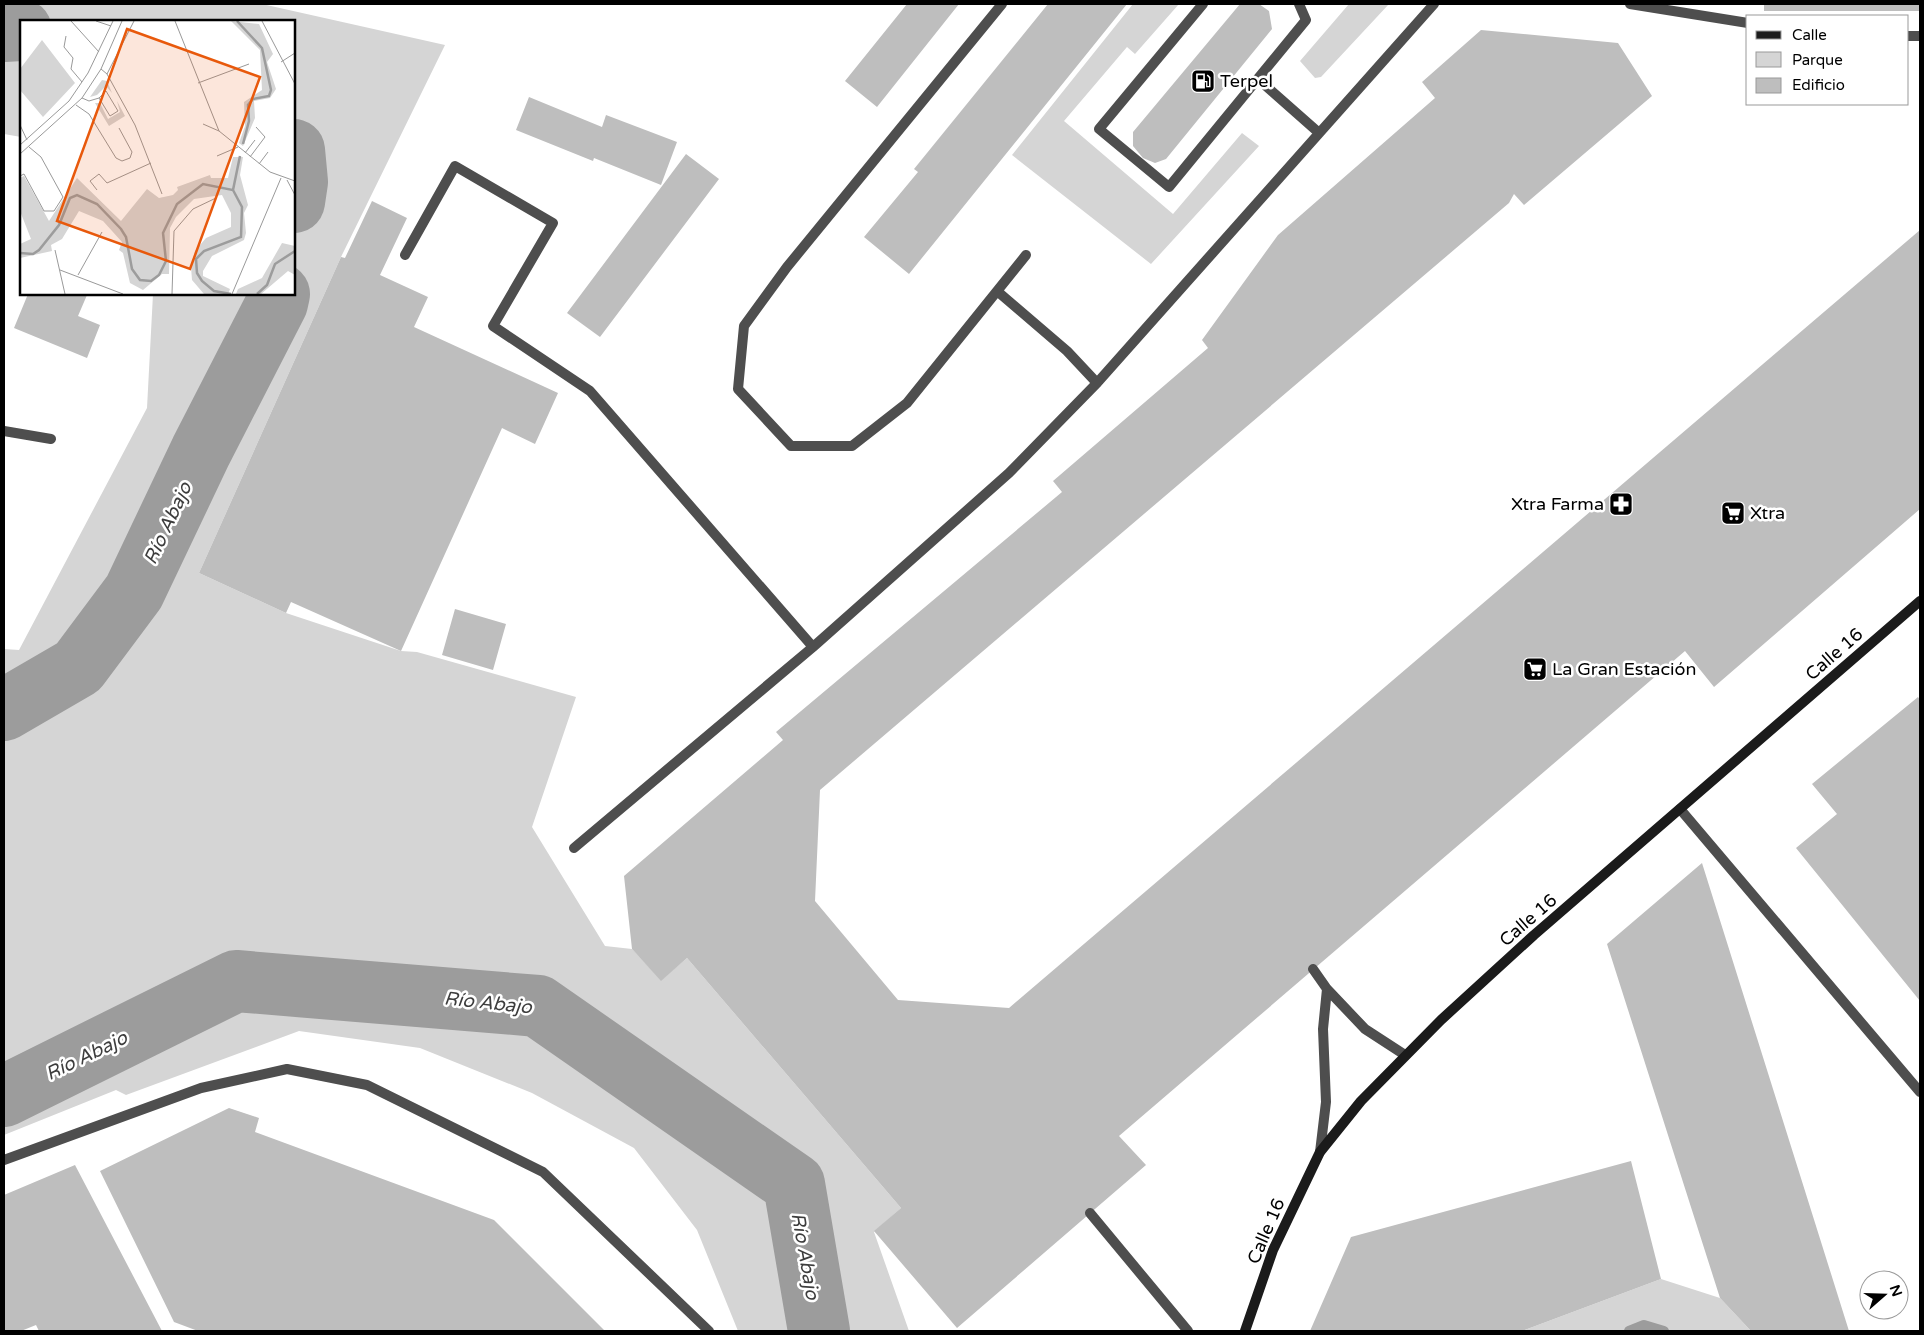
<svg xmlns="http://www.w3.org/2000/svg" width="1924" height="1335" viewBox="0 0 1924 1335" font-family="'Varela Round',sans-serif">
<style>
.green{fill:#d5d5d5}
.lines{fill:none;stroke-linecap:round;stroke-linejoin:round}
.stream{stroke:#9c9c9c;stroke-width:10}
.river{stroke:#9c9c9c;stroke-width:62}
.building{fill:#bebebe}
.service{stroke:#4e4e4e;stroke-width:10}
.secondary{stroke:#1b1b1b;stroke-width:10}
.labels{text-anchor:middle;stroke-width:5;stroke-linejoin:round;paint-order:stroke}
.poi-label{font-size:18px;fill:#000;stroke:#fff;text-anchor:start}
.street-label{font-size:18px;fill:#000;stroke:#fff}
.water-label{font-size:19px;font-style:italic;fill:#3d3d3d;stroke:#fff}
.inset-river{fill:none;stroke:#9c9c9c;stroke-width:2.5}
.inset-road{fill:none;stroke:#999;stroke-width:1}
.view{fill:#e8590c;fill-opacity:0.15;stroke:#e8590c;stroke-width:2.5}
.inset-edge{fill:none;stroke:#000;stroke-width:2.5}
</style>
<rect width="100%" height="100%" fill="#fff"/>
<path class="green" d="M 4,4 L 262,4 L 445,45 L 341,257 L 199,573 L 286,613 L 401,651 L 417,652 L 576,697 L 532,827 L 605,946 L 632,949 L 661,980 L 687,958 L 901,1208 L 874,1232 L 909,1331 L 738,1331 L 697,1230 L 634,1148 L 532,1093 L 420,1048 L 299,1031 L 126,1095 L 116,1090 L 4,1135 L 4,649 L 19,650 L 147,408 L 153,294 L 294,294 L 294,21 L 21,21 L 21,137 L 4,134 Z
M 1133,4 L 1179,4 L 1135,54 L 1127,47 L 1064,121 L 1173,214 L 1242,133 L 1259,146 L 1151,264 L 1012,155 Z
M 1349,4 L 1389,4 L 1321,77 L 1315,78 L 1300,61 Z
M 1661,1279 L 1720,1298 L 1751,1331 L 1522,1331 Z"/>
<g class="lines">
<path class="stream" d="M 1629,1331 L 1644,1325 L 1664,1331"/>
<path class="river" d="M 4,31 L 21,30
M 294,150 L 297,182 L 294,202
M 4,710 L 78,667 L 134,592 L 201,451 L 277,303 L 279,294
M 4,1096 L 236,981 L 538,1006 L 794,1184 L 819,1331"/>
</g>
<path class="building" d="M 907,4 L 959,4 L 877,107 L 845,81 Z
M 1048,4 L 1127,4 L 909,274 L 864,237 L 918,172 L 914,169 Z
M 1240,4 L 1259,4 L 1269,11 L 1272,29 L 1166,159 L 1155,163 L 1143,158 L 1133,146 L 1133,132 Z
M 1764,4 L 1920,4 L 1920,11 L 1764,11 Z
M 1481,30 L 1618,43 L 1652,96 L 1524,205 L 1514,194 L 1509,203 L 820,790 L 815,901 L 898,1000 L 1009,1008 L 1920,230 L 1920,509 L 1714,687 L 1685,651 L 1119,1136 L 1146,1165 L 957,1328 L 874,1231 L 901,1208 L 687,958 L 661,981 L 632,949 L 624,876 L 783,740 L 776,732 L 1062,492 L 1053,481 L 1208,348 L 1202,340 L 1278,235 L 1435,98 L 1422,82 Z
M 529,97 L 602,127 L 606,115 L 677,142 L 661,185 L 594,158 L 593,161 L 516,130 Z
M 686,154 L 719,179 L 600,337 L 567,313 Z
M 372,201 L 407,218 L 380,275 L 428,297 L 414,327 L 558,393 L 535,444 L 502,428 L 401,651 L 291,602 L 286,613 L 199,573 L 341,257 L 345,258 Z
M 28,294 L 87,295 L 78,316 L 100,325 L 87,358 L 14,328 Z
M 455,609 L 506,624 L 493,670 L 442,655 Z
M 1918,697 L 1920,700 L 1920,1001 L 1796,848 L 1837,814 L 1812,784 Z
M 1702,863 L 1849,1331 L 1751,1331 L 1720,1298 L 1607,944 Z
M 229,1108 L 259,1118 L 255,1132 L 494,1220 L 605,1331 L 198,1331 L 174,1322 L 100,1171 Z
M 1631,1161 L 1661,1279 L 1522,1331 L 1310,1331 L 1351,1237 Z
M 75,1165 L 162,1331 L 39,1331 L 36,1325 L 21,1331 L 4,1331 L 4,1195 Z"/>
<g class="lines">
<path class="service" d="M 1002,4 L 787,267 L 744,326 L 738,389 L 791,446 L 852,446 L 907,403 L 1026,255
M 1203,4 L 1099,129 L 1169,187 L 1306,20 L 1299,4
M 1630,4 L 1748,23
M 1908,36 L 1920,36
M 1258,79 L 1318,132
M 405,255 L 455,166 L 553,223 L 493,326 L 590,391 L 813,647
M 997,291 L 1067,351 L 1097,383
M 4,431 L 51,439
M 1680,809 L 1920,1092
M 574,848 L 813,647 L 1009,473 L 1097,383 L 1434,4
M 1313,969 L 1327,989 L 1365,1029 L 1405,1055
M 1320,1152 L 1326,1102 L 1323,1029 L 1327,989
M 4,1160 L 201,1088 L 287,1069 L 367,1085 L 543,1172 L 709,1331
M 1090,1213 L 1188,1331"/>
<path class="secondary" d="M 1245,1331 L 1273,1250 L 1320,1152 L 1361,1101 L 1441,1020 L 1534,935 L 1920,601"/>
</g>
<defs>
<g id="fuel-square" transform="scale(1.25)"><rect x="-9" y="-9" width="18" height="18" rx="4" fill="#000" stroke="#fff"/><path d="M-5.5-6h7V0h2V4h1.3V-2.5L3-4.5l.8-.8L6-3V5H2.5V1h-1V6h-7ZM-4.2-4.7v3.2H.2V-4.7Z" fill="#fff"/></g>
<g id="pharmacy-square" transform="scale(1.25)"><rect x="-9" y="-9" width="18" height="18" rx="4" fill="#000" stroke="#fff"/><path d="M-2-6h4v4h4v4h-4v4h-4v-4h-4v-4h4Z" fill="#fff"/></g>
<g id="supermarket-square" transform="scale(1.25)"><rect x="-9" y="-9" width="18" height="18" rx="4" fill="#000" stroke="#fff"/><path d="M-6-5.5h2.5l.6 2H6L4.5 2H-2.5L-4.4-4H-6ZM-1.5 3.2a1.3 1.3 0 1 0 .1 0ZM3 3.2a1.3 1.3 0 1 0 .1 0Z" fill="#fff"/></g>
</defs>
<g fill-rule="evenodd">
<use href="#fuel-square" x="1203" y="81"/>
<use href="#pharmacy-square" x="1621" y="504"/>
<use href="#supermarket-square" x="1733" y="513"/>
<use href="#supermarket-square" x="1535" y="669"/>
</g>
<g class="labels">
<g class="poi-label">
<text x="1220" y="87">Terpel</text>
<text x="1604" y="510" text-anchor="end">Xtra Farma</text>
<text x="1750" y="519">Xtra</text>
<text x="1552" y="675">La Gran Estación</text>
</g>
<g class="street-label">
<text transform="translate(1834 654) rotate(-41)" y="6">Calle 16</text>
<text transform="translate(1528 920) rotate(-41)" y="6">Calle 16</text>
<text transform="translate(1266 1231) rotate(-67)" y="6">Calle 16</text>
</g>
<g class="water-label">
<text transform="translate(167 523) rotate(-65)" y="7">Río Abajo</text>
<text transform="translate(488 1002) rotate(6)" y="7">Río Abajo</text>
<text transform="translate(86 1055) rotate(-26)" y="7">Río Abajo</text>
<text transform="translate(806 1256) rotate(80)" y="7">Río Abajo</text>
</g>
</g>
<g transform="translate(20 20)">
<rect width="275" height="275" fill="#fff"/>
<path d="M 211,1 L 239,4 L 253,34 L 247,42 L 256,69 L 250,78 L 234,81 L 235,98 L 223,126 L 219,123 L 225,106 L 224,82 L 242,70 L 240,30 ZM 22,20 L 55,63 L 23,97 L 0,70 L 0,49 ZM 82,60 L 87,61 L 92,73 L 86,66 L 77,75 L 70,77 ZM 97,81 L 105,96 L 89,106 L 75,83 L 80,83 L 88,99 L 100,92 ZM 213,137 L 223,137 L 220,155 L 228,185 L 224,193 L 226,213 L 224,220 L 192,236 L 183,251 L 183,256 L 210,269 L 208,274 L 184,274 L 172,260 L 171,247 L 175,231 L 186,218 L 211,207 L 211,193 L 202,175 L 174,179 L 156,197 L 150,208 L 149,254 L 142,254 L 123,270 L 110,263 L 103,233 L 99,230 L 102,222 L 83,201 L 59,191 L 42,219 L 31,225 L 32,231 L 0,238 L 0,224 L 11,219 L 0,191 L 0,158 L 4,156 L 29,201 L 57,158 L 101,201 L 127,169 L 139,178 L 153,175 L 158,170 L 157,167 L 190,155 L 191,158 L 208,158 ZM 262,223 L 275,226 L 275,255 L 268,251 L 241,274 L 216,274 L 218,269 L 242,258 Z" fill="#d5d5d5"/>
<path class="inset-river" d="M 217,1 L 242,28 L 251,70 L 249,76 L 233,79 L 228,85 L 229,101 L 223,124M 213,170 L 220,136M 0,233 L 13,234 L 19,230 L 39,205 L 50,178 L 57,175 L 77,184 L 101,209 L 106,217 L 112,249 L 120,260 L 131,261 L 139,255 L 146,241 L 143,213 L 157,184 L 183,164 L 213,170 L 222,187 L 221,217 L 184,231 L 176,239 L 177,253 L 182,261 L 194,271 L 211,274M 237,274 L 247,265 L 255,244 L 275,231"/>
<path class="inset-road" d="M 51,1 L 79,32M 76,1 L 91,6M 155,1 L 199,111 L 250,152 L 275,161M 242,1 L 275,64M 46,16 L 44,27 L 53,38 L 51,49 L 62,62M 261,42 L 275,33M 81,49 L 87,54 L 115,105 L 142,174M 87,54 L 114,1M 178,63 L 229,44M 62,78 L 69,81 L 79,78 L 86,71 L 98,91 L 90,96 L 79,78M 56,85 L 69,94 L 96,138 L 102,141 L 110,138 L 112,132 L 99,108M 183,104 L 199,111M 0,105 L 7,120M 0,125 L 49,81 L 68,53 L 93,1M 225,133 L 235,120M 0,134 L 62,78 L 81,49 L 102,1M 197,136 L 218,127M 230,137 L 245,117 L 236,107M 239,144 L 248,132M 0,156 L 4,154 L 24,191 L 34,191 L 43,177 L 21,137 L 9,127M 267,160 L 275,175M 77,170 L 70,161 L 79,154 L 87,163 L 131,143M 35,230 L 45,274M 40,250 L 103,274M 58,255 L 82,212M 152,274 L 154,211 L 173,189 L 196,178M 212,274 L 261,158"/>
<path class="view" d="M 107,9 L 240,57 L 170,249 L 37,201 Z"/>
<rect width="275" height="275" class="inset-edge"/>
</g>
<rect width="1924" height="1335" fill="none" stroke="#000000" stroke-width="10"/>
<rect x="1746" y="15" width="162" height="90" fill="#ffffff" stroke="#999999"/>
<rect x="1756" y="31" width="25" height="8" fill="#1b1b1b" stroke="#999999"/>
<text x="1792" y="40" font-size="15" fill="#000000">Calle</text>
<rect x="1756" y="52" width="25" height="15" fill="#d5d5d5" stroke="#999999"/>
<text x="1792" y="65" font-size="15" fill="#000000">Parque</text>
<rect x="1756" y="78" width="25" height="15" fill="#bebebe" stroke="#999999"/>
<text x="1792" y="90" font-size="15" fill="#000000">Edificio</text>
<g transform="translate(1884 1295) rotate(70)"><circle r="24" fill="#ffffff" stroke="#999999"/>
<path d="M0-4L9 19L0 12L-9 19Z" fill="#000000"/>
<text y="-8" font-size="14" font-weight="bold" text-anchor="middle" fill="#000000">N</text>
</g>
</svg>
